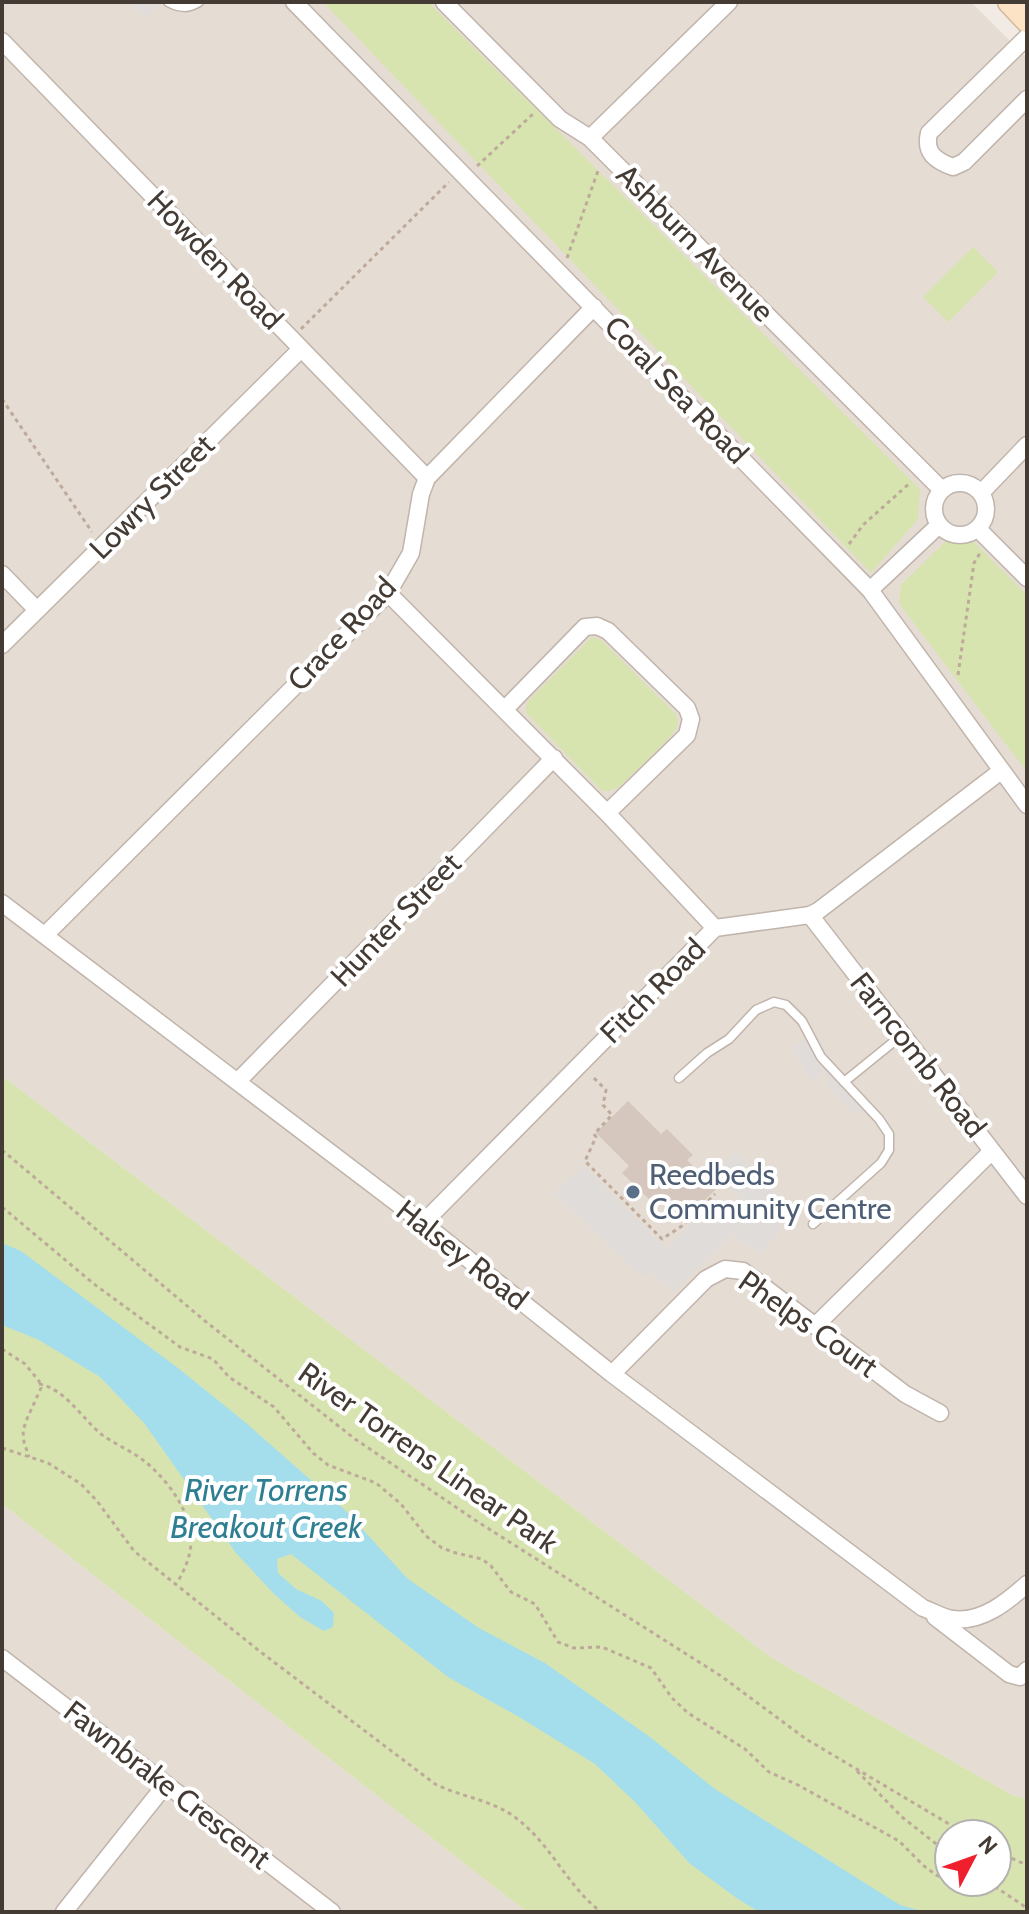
<svg xmlns="http://www.w3.org/2000/svg" width="1029" height="1914" viewBox="0 0 1029 1914" font-family="Cabin,sans-serif">
<style>
.residential{fill:#e5dcd4}
.green{fill:#d8e4b0;fill-rule:evenodd}
.parking{fill:#e0dcda}
.water{fill:#a4deec}
.building{fill:#d6c7be}
.lines{fill:none;stroke-linecap:round;stroke-linejoin:round}
.lane-casing{stroke:#c0b4ab;stroke-width:11}
.street-casing{stroke:#c0b4ab;stroke-width:19}
.secondary-casing{stroke:#d3b799;stroke-width:25}
.path{stroke:#beaa9a;stroke-width:3;stroke-dasharray:4 4;stroke-linecap:butt}
.lane{stroke:#fff;stroke-width:8}
.street{stroke:#fff;stroke-width:16}
.secondary{stroke:#fce3c5;stroke-width:22}
.service-dot{fill:#5c6f8a;stroke:#fff;stroke-width:3}
.labels{text-anchor:middle;stroke-width:8;stroke-linejoin:round;paint-order:stroke}
.street-label{font-size:30px;fill:#443b35;stroke:#fff}
.service-label{font-size:30px;fill:#4e5e75;stroke:#fff;text-anchor:start}
.water-label{font-size:32px;font-style:italic;fill:#2f7f93;stroke:#fff}
</style>
<rect width="100%" height="100%" fill="#f2ebe5"/>
<path class="residential" d="M 2,2 L 971,2 L 1027,58 L 1027,1799 L 1012,1795 L 772,1658 L 2,1076 Z
M 2,1504 L 527,1912 L 2,1912 Z"/>
<path class="green" d="M 323,2 L 428,2 L 920,489 L 918,519 L 871,573 Z
M 973,247 L 998,272 L 948,322 L 923,297 Z
M 955,539 L 975,543 L 1027,595 L 1027,772 L 903,609 L 899,601 L 901,585 L 946,541 Z
M 592,637 L 601,640 L 676,714 C 677,718 679,722 677,727 C 673,738 629,777 618,788 L 609,791 L 602,791 L 526,713 L 526,705 L 529,700 Z
M 2,1076 L 772,1658 L 1012,1795 L 1027,1799 L 1027,1912 L 527,1912 L 2,1504 ZM 949,1834 L 997,1834 L 997,1882 L 949,1882 Z"/>
<path class="parking" d="M 129,2 L 161,2 L 145,18 Z
M 815,1032 L 833,1061 L 875,1111 L 867,1115 L 851,1111 L 830,1087 L 827,1075 L 823,1071 L 814,1081 L 805,1071 L 792,1048 Z
M 736,1152 L 775,1192 L 786,1214 L 779,1232 L 760,1254 L 734,1236 L 755,1213 L 715,1173 Z
M 583,1165 L 666,1248 L 718,1197 L 743,1224 L 674,1291 L 653,1273 L 642,1277 L 554,1193 Z"/>
<path class="water" d="M 2,1243 L 21,1251 L 178,1368 L 245,1422 L 345,1510 L 408,1579 L 479,1628 L 545,1663 L 650,1737 L 715,1789 L 900,1905 L 925,1912 L 759,1912 L 738,1899 L 689,1863 L 636,1803 L 595,1764 L 519,1717 L 448,1677 L 291,1554 L 277,1559 L 278,1573 L 296,1589 L 322,1601 L 334,1613 L 333,1627 L 324,1631 L 300,1617 L 273,1593 L 236,1553 L 144,1423 L 100,1377 L 39,1340 L 2,1325 Z"/>
<path class="building" d="M 628,1101 L 661,1134 L 667,1129 L 693,1155 L 687,1160 L 716,1189 L 683,1222 L 655,1194 L 649,1199 L 622,1173 L 629,1166 L 596,1133 Z"/>
<g class="lines">
<g class="lane-casing">
<path id="lane" d="M 168,2 C 179,8 188,9 199,2
M 679,1078 L 707,1053 L 729,1039 L 756,1010 L 774,1002 L 786,1005 L 802,1021 L 821,1057 L 879,1119 L 889,1134 L 889,1150 L 881,1163 L 813,1224
M 844,1082 L 902,1035"/>
</g>
<g class="street-casing">
<path id="street" d="M 294,2 L 870,590 L 1027,805
M 444,2 L 560,119 L 590,138 L 942,490
M 1027,37 L 929,133 C 924,153 936,161 953,167 L 964,162 L 1027,99
M 2,41 L 427,478
M 590,138 L 729,2
M934 509a26 26 0 1 1 52 0a26 26 0 1 1-52 0Z
M 981,493 L 1027,445
M 978,529 L 1027,578
M 2,574 L 37,610
M 870,590 L 939,525
M 388,593 L 607,813 L 715,928
M 2,645 L 301,349
M 505,709 L 585,627 L 597,626 L 608,631 L 687,708 L 691,719 L 687,735 L 607,813
M 2,903 L 423,1223 L 612,1374 L 923,1608 C 932,1611 943,1618 953,1619 C 982,1623 1008,1601 1027,1584
M 810,915 L 1027,1196
M 45,935 L 388,593 L 411,553 L 421,494 L 427,478 L 594,307
M 238,1081 L 554,758
M 423,1223 L 715,928 L 810,915 L 818,911 L 1001,771
M 815,1326 L 992,1151
M 612,1374 L 706,1279 L 725,1269 L 743,1271 L 905,1394 L 940,1413
M 935,1617 L 1009,1674 L 1020,1677 L 1027,1670
M 2,1658 L 332,1912
M 64,1912 L 166,1784"/>
</g>
<g class="secondary-casing">
<path id="secondary" d="M 1009,2 L 1027,21"/>
</g>
<path class="path" d="M 477,166 L 533,114
M 567,258 L 599,168
M 301,329 L 449,182
M 2,399 L 92,532
M 849,544 L 863,525 L 911,482
M 958,675 L 974,563 L 980,553
M 594,1078 L 606,1090 L 603,1105 L 612,1115 L 594,1134 L 596,1137 L 585,1161 L 662,1239 L 682,1226 L 715,1194
M 2,1150 L 205,1321 L 355,1439 L 478,1522 L 721,1676 L 806,1739 L 966,1834
M 2,1207 L 94,1284 L 180,1347 L 213,1359 L 229,1377 L 274,1407 L 313,1453 L 328,1465 L 376,1483 L 401,1504 L 426,1536 L 442,1548 L 456,1553 L 482,1559 L 491,1566 L 511,1592 L 535,1604 L 558,1642 L 574,1648 L 602,1647 L 651,1668 L 672,1698 L 688,1713 L 745,1749 L 769,1772 L 798,1785 L 899,1841 L 924,1866 L 936,1875 L 949,1880
M 2,1349 L 25,1364 L 39,1381 L 41,1388 L 26,1421 L 23,1431 L 24,1442 L 29,1457
M 39,1384 C 64,1388 82,1418 101,1434 C 114,1444 130,1450 143,1460 C 165,1477 189,1508 191,1537 C 192,1554 185,1569 177,1583
M 2,1448 L 48,1463 L 81,1484 L 97,1501 L 134,1551 L 262,1653 L 435,1784 C 461,1797 493,1800 516,1818 C 551,1844 567,1886 601,1912
M 857,1771 L 902,1817 L 949,1854
M 997,1852 L 1027,1865
M 988,1882 L 1027,1908"/>
<use href="#lane" class="lane"/>
<use href="#street" class="street"/>
<use href="#secondary" class="secondary"/>
</g>
<circle class="service-dot" cx="633" cy="1192" r="8"/>
<g class="labels">
<g class="street-label">
<text transform="translate(695 243) rotate(45)" y="10">Ashburn Avenue</text>
<text transform="translate(215 260) rotate(46)" y="10">Howden Road</text>
<text transform="translate(676 390) rotate(46)" y="10">Coral Sea Road</text>
<text transform="translate(152 497) rotate(-45)" y="10">Lowry Street</text>
<text transform="translate(342 634) rotate(-47)" y="10">Crace Road</text>
<text transform="translate(396 920) rotate(-46)" y="10">Hunter Street</text>
<text transform="translate(653 991) rotate(-45)" y="10">Fitch Road</text>
<text transform="translate(918 1055) rotate(52)" y="10">Farncomb Road</text>
<text transform="translate(462 1255) rotate(38)" y="10">Halsey Road</text>
<text transform="translate(808 1324) rotate(35)" y="10">Phelps Court</text>
<text transform="translate(428 1458) rotate(35)" y="10">River Torrens Linear Park</text>
<text transform="translate(167 1785) rotate(38)" y="10">Fawnbrake Crescent</text>
</g>
<g class="service-label">
<text x="649" y="1185">Reedbeds<tspan x="649" dy="34">Community Centre</tspan></text>
</g>
<g class="water-label">
<text x="266" y="1501">River Torrens<tspan x="266" dy="37">Breakout Creek</tspan></text>
</g>
</g>
<rect width="1029" height="1914" fill="none" stroke="#443b35" stroke-width="8"/>
<g transform="translate(973 1858) rotate(49)"><circle r="38" fill="#ffffff" stroke="#b4b1ae" stroke-width="2"/>
<path d="M0-6L14 30L0 20L-14 30Z" fill="#ef1f2d"/>
<text y="-12" font-size="22" font-weight="bold" text-anchor="middle" fill="#443b35">N</text>
</g>
</svg>
